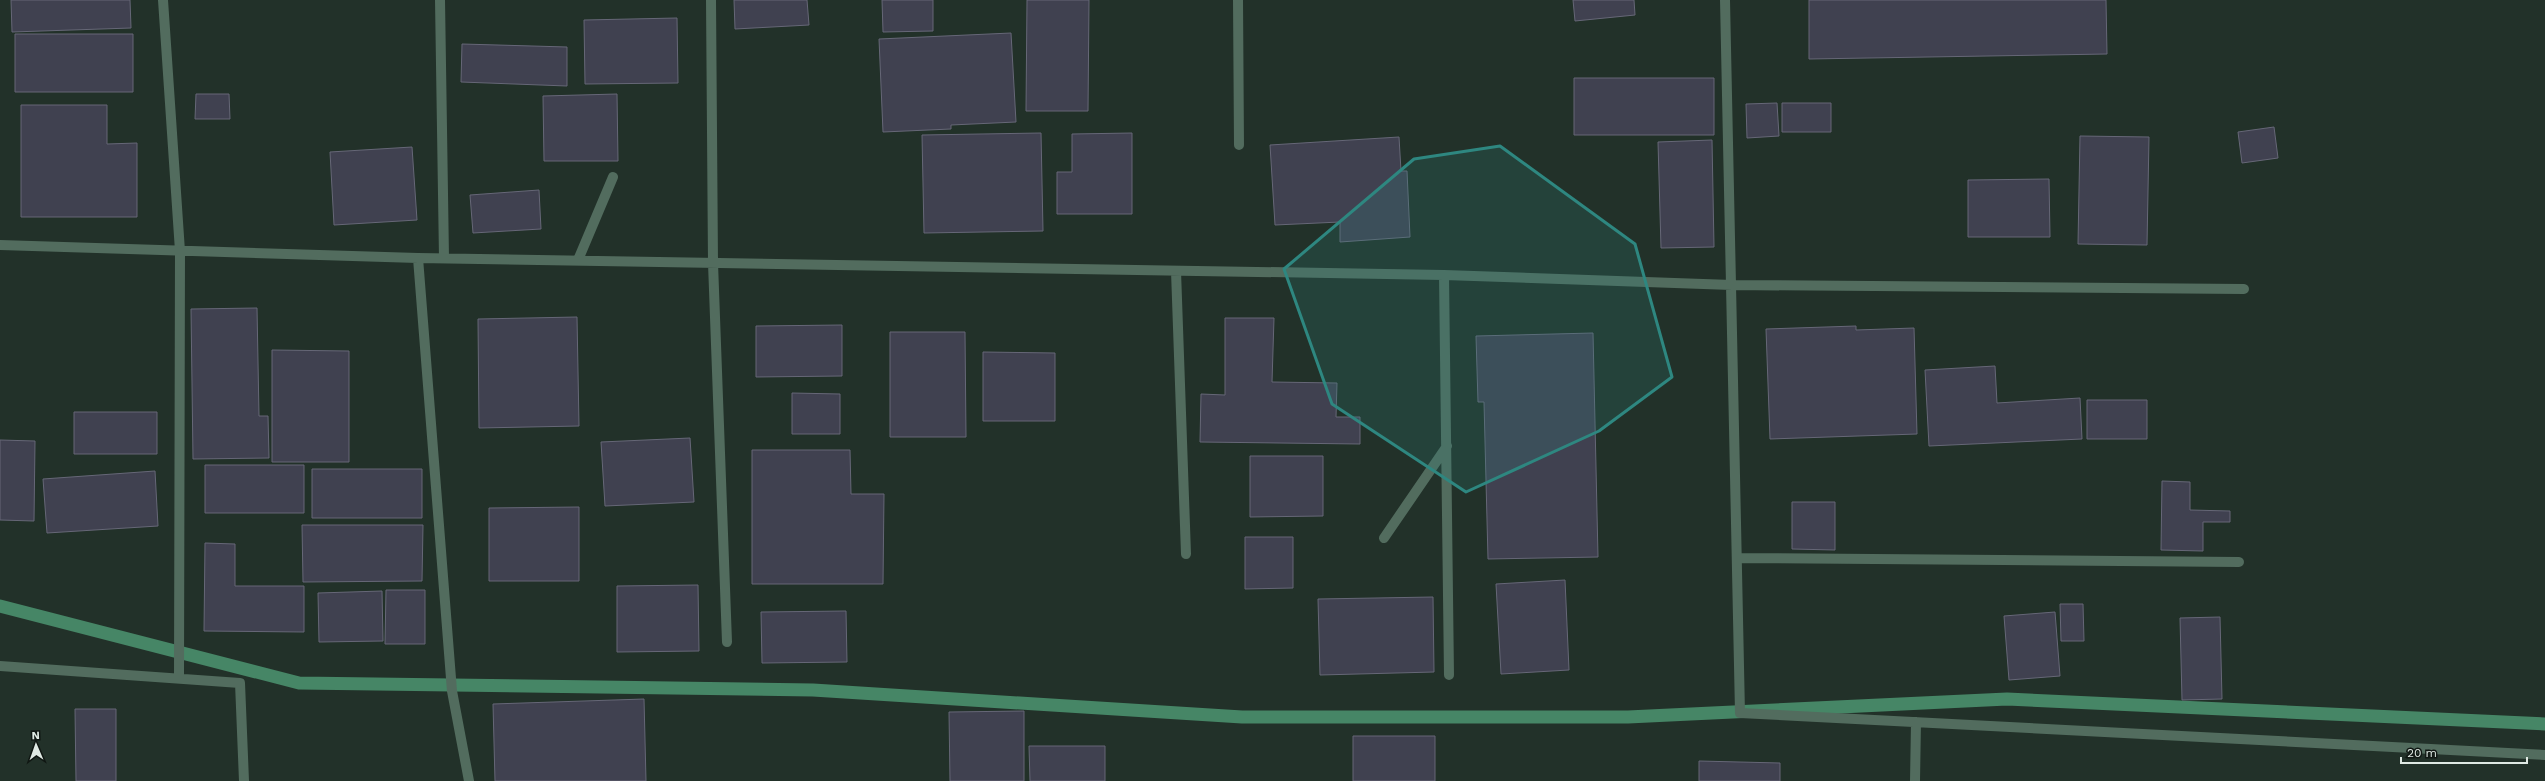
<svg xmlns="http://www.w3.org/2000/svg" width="2545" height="781" viewBox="0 0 2545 781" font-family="'Work Sans',sans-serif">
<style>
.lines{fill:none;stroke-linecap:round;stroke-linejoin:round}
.stream{stroke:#468666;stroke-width:13}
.building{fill:#404150;stroke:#666777}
.minor{stroke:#526c5e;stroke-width:10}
.marked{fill:#2e8780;fill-opacity:0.2;stroke:#2e8780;stroke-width:3;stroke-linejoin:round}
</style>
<rect width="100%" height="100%" fill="#223129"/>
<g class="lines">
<path class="stream" d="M 0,606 L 299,683 L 813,690 L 1242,717 L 1628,717 L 2007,699 L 2545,724"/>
</g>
<path class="building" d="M 11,0 L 130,0 L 131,28 L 12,32 Z
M 734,0 L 807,0 L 809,25 L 735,29 Z
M 882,0 L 933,0 L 933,31 L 883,32 Z
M 1027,0 L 1089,0 L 1088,111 L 1026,111 Z
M 1573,0 L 1634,0 L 1635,15 L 1575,21 Z
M 1809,0 L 2106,0 L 2107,54 L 1809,59 Z
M 677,18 L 678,83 L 585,84 L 584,20 Z
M 1011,33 L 1016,122 L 951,125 L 951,129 L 883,132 L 879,39 Z
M 15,34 L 133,34 L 133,92 L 15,92 Z
M 462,44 L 567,47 L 567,86 L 461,82 Z
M 1574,78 L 1714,78 L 1714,135 L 1574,135 Z
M 196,94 L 229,94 L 230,119 L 195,119 Z
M 617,94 L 618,161 L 544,161 L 543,96 Z
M 1777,103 L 1779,136 L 1747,138 L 1746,104 Z
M 1782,103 L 1831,103 L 1831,132 L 1782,132 Z
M 21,105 L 107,105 L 107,144 L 137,143 L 137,217 L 21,217 Z
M 2274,127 L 2278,158 L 2242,163 L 2238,132 Z
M 1041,133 L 1043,231 L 924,233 L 922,135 Z
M 1132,133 L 1132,214 L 1057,214 L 1057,172 L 1072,172 L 1072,134 Z
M 2080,136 L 2149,137 L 2147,245 L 2078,244 Z
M 1399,137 L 1401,171 L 1407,171 L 1410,237 L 1340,242 L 1340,222 L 1275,225 L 1270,145 Z
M 1712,140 L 1714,247 L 1661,248 L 1658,142 Z
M 412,147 L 417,220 L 334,225 L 330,152 Z
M 2049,179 L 2050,237 L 1968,237 L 1968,180 Z
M 539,190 L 541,229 L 473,233 L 470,195 Z
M 257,308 L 259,416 L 268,416 L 269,458 L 193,459 L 191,309 Z
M 577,317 L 579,426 L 479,428 L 478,319 Z
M 1225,318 L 1274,318 L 1272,382 L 1337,383 L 1336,417 L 1360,417 L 1360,444 L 1200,442 L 1201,394 L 1225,395 Z
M 842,325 L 842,376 L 756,377 L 756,326 Z
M 1856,326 L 1856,330 L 1914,328 L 1917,434 L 1770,439 L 1766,329 Z
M 890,332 L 965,332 L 966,437 L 890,437 Z
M 1593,333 L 1598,557 L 1488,559 L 1484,402 L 1478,402 L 1476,336 Z
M 272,350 L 349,351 L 349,462 L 272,462 Z
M 983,352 L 1055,353 L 1055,421 L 983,421 Z
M 1995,366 L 1997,403 L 2080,398 L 2082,439 L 1929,446 L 1925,370 Z
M 792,393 L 840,394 L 840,434 L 792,434 Z
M 2087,400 L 2147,400 L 2147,439 L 2087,439 Z
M 74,412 L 157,412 L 157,454 L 74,454 Z
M 690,438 L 694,502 L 605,506 L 601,442 Z
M 0,440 L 35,441 L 34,521 L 0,520 Z
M 752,450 L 850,450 L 851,494 L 884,494 L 883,584 L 752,584 Z
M 1250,456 L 1323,456 L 1323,516 L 1250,517 Z
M 205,465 L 304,465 L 304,513 L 205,513 Z
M 312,469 L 422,469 L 422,518 L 312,518 Z
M 155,471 L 158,526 L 47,533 L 43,479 Z
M 2162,481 L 2190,482 L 2190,510 L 2230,511 L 2230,522 L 2203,522 L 2203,551 L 2161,550 Z
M 1792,502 L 1835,502 L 1835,550 L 1792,549 Z
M 579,507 L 579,581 L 489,581 L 489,508 Z
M 302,525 L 423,525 L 422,581 L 303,582 Z
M 1245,537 L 1293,537 L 1293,588 L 1245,589 Z
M 205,543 L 235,544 L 235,586 L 304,586 L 304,632 L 204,631 Z
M 1565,580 L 1569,670 L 1501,674 L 1496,584 Z
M 698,585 L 699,651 L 617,652 L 617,586 Z
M 386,590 L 425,590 L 425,644 L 385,644 Z
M 382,591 L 383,641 L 319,642 L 318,593 Z
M 1433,597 L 1434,672 L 1320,675 L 1318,599 Z
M 2060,604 L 2083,604 L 2084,641 L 2061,641 Z
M 846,611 L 847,662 L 762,663 L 761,612 Z
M 2055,612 L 2060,676 L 2009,680 L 2004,616 Z
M 2220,617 L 2222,699 L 2182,700 L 2180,618 Z
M 644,699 L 646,781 L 495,781 L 493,704 Z
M 75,709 L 116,709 L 116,781 L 76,781 Z
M 1024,711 L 1024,781 L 950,781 L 949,712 Z
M 1353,736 L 1435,736 L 1435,781 L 1353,781 Z
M 1029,746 L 1105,746 L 1105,781 L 1030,781 Z
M 1699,761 L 1780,763 L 1780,781 L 1699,781 Z"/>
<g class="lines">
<path class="minor" d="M 163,0 L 180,251 L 179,678
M 440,0 L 444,258
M 711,0 L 713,263 L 727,642
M 1238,0 L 1239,145
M 1725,0 L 1740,713 L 2545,755
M 0,245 L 418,258 L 1444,275 L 1732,285 L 2244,289
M 418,258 L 452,691 L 469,781
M 578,260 L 613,177
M 1176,271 L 1186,554
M 1444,275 L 1449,675
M 1384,538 L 1447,446
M 1737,558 L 2239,562
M 0,666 L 240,683 L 244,781
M 1915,781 L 1916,722"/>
</g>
<path class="marked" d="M 1500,146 L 1635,244 L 1672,377 L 1599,431 L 1466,492 L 1332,404 L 1284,269 L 1414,159 Z"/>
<g transform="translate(36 745) rotate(358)" stroke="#101713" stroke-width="3" paint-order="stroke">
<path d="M0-3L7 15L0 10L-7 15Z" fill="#dfe9e3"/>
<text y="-6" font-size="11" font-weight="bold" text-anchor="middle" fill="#dfe9e3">N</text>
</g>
<path d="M2401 757v6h126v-6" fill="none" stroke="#dfe9e3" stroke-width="2"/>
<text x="2407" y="757" font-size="12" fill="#dfe9e3" stroke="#101713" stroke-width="3" paint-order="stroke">20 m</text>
</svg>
